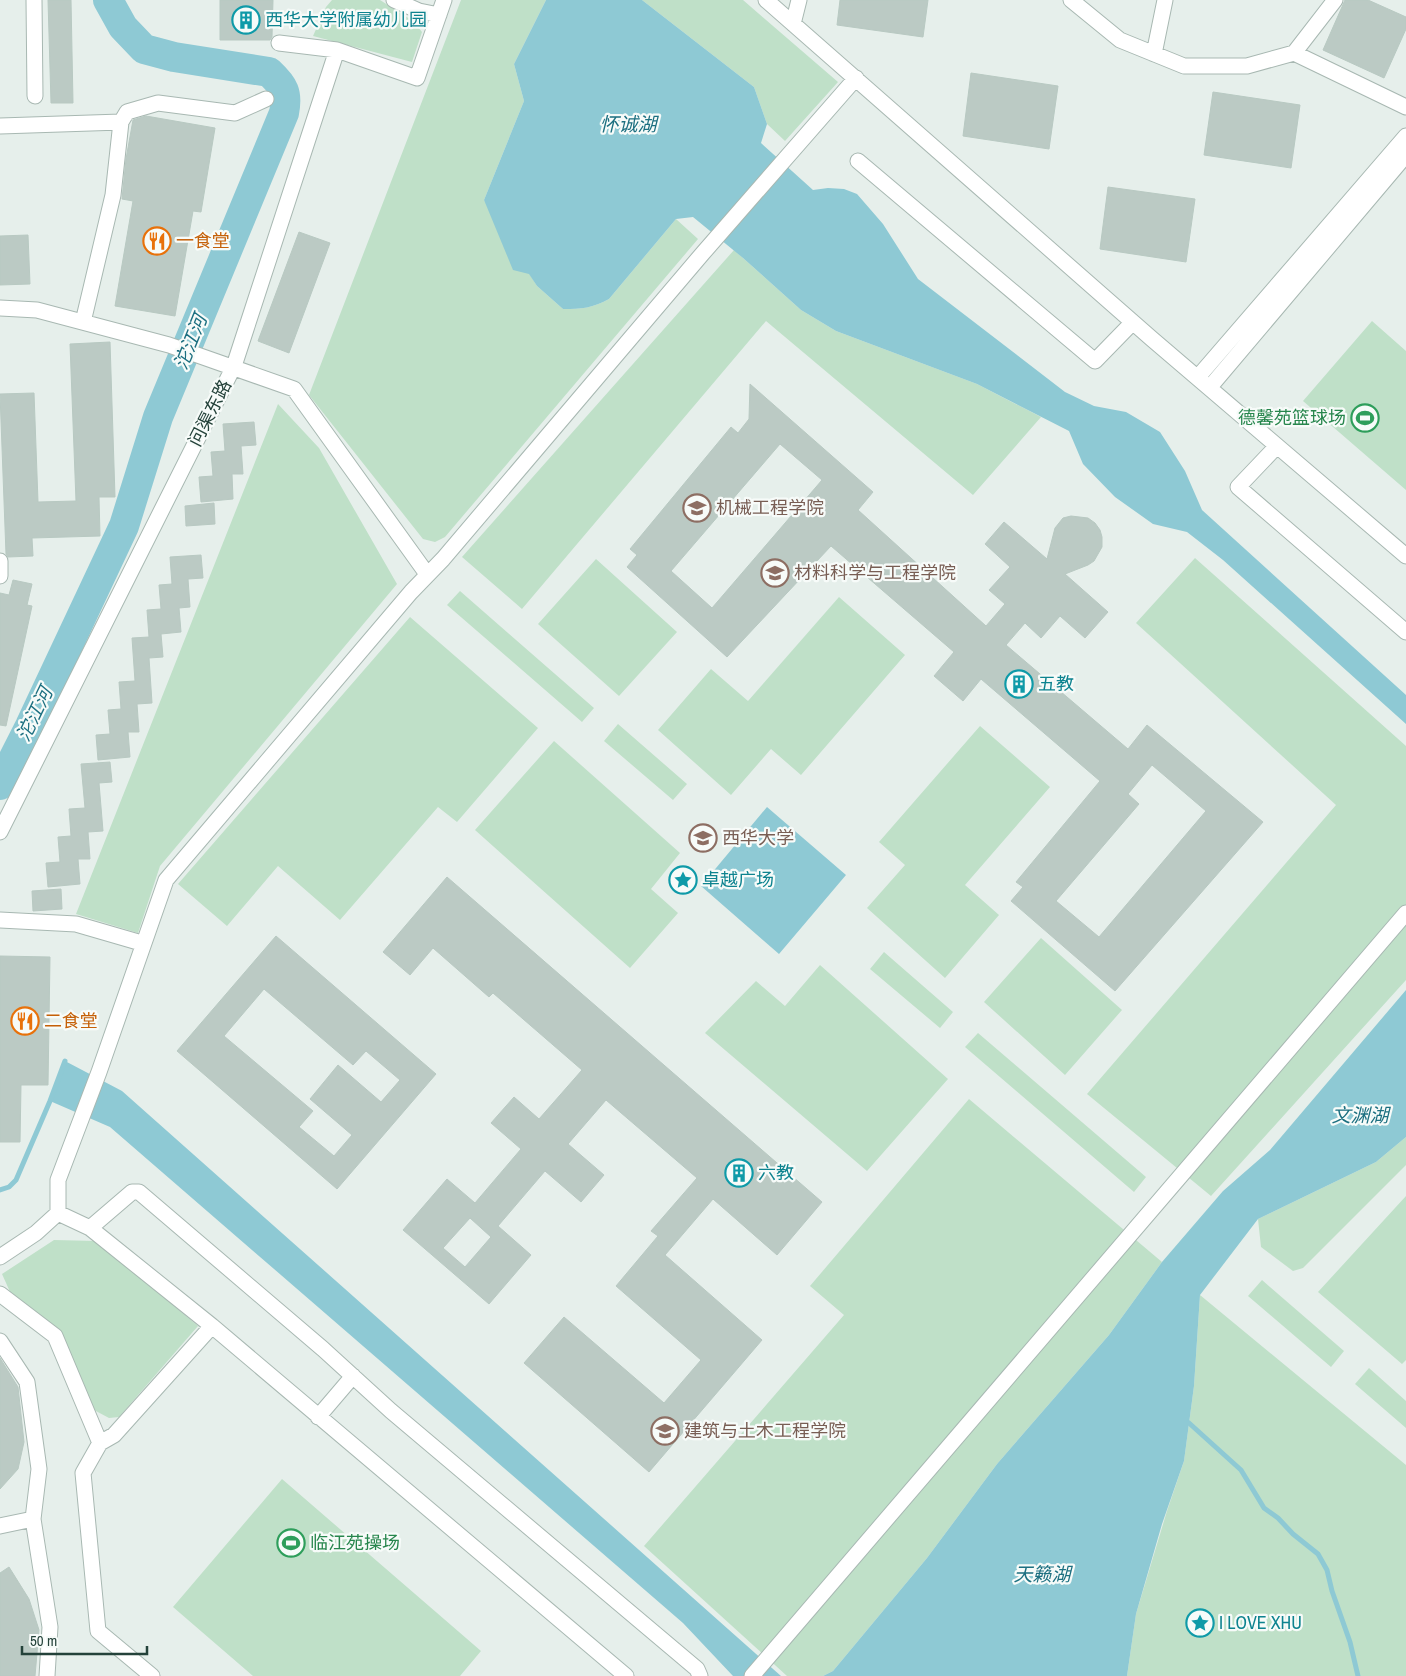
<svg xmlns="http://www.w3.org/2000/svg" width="1406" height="1676" viewBox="0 0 1406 1676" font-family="'Archivo Narrow','Noto Sans SC',sans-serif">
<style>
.green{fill:#bfe0c8}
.water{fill:#8ec9d4}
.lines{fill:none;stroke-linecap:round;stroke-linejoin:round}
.stream{stroke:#8ec9d4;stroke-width:5}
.river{stroke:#8ec9d4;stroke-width:30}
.building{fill:#bbcac4;stroke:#b8c9c2;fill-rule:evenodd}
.minor-casing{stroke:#a8b8b2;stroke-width:17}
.minor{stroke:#fff;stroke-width:15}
.labels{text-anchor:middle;stroke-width:4.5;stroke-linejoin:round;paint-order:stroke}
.culture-label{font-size:18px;fill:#0d838f;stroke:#f7fbf9;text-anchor:start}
.food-label{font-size:18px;fill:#c56008;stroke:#f7fbf9;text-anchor:start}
.street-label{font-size:18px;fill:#24423a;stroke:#f7fbf9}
.leisure-label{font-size:18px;fill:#27864d;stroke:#f7fbf9;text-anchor:end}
.education-label{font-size:18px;fill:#785e54;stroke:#f7fbf9;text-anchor:start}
.water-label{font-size:19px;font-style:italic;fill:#1c6f80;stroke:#f7fbf9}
</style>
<rect width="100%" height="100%" fill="#e6efeb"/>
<path class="green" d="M 332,0 L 380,0 L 413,21 L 422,32 L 412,62 L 313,36 L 326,7 Z
M 461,0 L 546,0 L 514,64 L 524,101 L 484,200 L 537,286 L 563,309 C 582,309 593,308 609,299 L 676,219 L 698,239 L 445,537 L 435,542 L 423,539 L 309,395 Z
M 642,0 L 743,0 L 838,82 L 785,141 L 767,124 L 754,87 Z
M 734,250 L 801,310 L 836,331 L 977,384 L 1041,417 L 973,495 L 766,321 L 522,609 L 462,557 Z
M 1372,321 L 1406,351 L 1406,490 L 1303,401 Z
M 278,404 L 319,448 L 397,584 L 160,866 L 138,933 L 76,914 Z
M 1195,558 L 1406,746 L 1406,980 L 1211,1196 L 1087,1094 L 1336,805 L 1136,623 Z
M 596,559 L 677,632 L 619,696 L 538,624 Z
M 460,591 L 594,708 L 582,722 L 447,605 Z
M 839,597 L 905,655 L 801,775 L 771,749 L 731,795 L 658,730 L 711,669 L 748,701 Z
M 410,617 L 538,728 L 457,822 L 438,807 L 340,920 L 278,866 L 227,926 L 178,884 Z
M 618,724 L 687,784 L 673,800 L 604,741 Z
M 980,726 L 1050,787 L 965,885 L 999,915 L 945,978 L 867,908 L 905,865 L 879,842 Z
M 554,741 L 680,853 L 651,889 L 678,913 L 630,968 L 475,830 Z
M 1041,938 L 1122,1010 L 1065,1075 L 984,1002 Z
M 884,952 L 953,1012 L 940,1028 L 870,969 Z
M 820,965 L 948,1079 L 867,1171 L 705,1033 L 756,981 L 785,1006 Z
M 978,1033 L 1146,1177 L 1134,1192 L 965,1047 Z
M 969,1099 L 1162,1262 L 1109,1335 L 997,1464 L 927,1558 L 833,1671 L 823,1676 L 787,1676 L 644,1546 L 844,1315 L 810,1286 Z
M 1406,1137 L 1406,1165 L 1303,1268 L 1293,1271 L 1261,1247 L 1258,1219 L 1376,1162 Z
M 1406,1196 L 1406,1360 L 1402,1364 L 1318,1292 Z
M 54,1240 L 97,1241 L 198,1326 L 119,1417 L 109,1418 L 94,1410 L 62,1334 L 11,1294 L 2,1274 Z
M 1262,1280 L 1344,1351 L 1331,1367 L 1248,1296 Z
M 1200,1295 L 1406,1465 L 1406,1676 L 1127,1676 L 1136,1614 L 1167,1511 L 1184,1461 L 1194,1386 Z
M 1369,1368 L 1406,1401 L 1406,1428 L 1355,1384 Z
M 282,1479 L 481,1651 L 460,1676 L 253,1676 L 173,1607 Z"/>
<path class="water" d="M 546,0 L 642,0 L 754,87 L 767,124 L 761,143 L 813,190 L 828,188 L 844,189 L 857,194 L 883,224 L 918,279 L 1065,392 L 1094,406 L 1126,412 L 1160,432 L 1185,471 L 1202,510 L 1406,695 L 1406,724 L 1223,560 L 1187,532 L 1153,524 L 1115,497 L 1083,464 L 1069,431 L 977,384 L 836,331 L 801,310 L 743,258 L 693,217 L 676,219 L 609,299 C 593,308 582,309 563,309 L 537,286 L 529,274 L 513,270 L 484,200 L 524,101 L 514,64 Z
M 767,807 L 846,875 L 779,954 L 701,886 Z
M 1406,990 L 1406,1137 L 1376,1162 L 1258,1219 L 1200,1295 L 1194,1386 L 1184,1461 L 1162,1524 L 1136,1614 L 1127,1676 L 823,1676 L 833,1671 L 927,1558 L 997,1464 L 1109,1335 L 1162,1262 L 1223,1191 L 1270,1150 Z
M 65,1061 L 122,1091 L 781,1676 L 733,1676 L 683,1623 L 110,1127 L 50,1101 Z"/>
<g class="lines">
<path class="stream" d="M 0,1190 L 9,1187 L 16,1180 L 50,1101 L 65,1061
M 1189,1423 L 1241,1470 L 1264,1508 L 1278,1518 L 1293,1534 L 1318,1554 L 1327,1570 L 1332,1591 L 1350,1642 L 1358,1676"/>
<path class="river" d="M 0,785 L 30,726 L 124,526 L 158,417 L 284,113 C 288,93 284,86 269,72 L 174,57 L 144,49 L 123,27 L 108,0"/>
</g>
<path class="building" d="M 48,0 L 71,0 L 73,103 L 51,103 Z
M 220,0 L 273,0 L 272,37 L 270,40 L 220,40 Z
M 840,0 L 928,0 L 923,37 L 837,25 Z
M 1345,0 L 1368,0 L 1406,17 L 1406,29 L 1384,78 L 1323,50 Z
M 971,73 L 1058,86 L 1049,149 L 963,136 Z
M 1213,92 L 1300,105 L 1291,168 L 1204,155 Z
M 146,116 L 215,128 L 201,212 L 193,211 L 175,316 L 115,306 L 133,201 L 122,199 L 126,159 L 133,120 Z
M 1108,187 L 1195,199 L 1186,262 L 1100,249 Z
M 299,232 L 330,243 L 289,353 L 258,341 Z
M 28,235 L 30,284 L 0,285 L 0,236 Z
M 110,342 L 115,497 L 99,497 L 100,536 L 32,538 L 33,556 L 8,557 L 6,554 L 0,394 L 34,393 L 38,502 L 76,501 L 70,344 Z
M 750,384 L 873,492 L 858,510 L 986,626 L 1005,604 L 989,590 L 1010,567 L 985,544 L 1004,522 L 1047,559 L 1055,528 L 1063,518 L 1071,516 L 1088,518 L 1095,523 L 1100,530 L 1102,537 L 1102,547 L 1094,561 L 1088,565 L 1065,574 L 1108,612 L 1085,638 L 1060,616 L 1041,638 L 1025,623 L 1006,645 L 1128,749 L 1147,725 L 1263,822 L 1115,991 L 1011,901 L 1023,887 L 1016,882 L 1100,781 L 981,679 L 963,701 L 934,676 L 954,652 L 831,546 L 727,657 L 627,567 L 637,555 L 630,549 L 731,427 L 738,433 L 749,419 ZM 780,444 L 822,480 L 712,608 L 671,571 ZM 1152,765 L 1206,811 L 1099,937 L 1056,901 L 1139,804 L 1128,794 Z
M 254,422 L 256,445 L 241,446 L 243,474 L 232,474 L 233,499 L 201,502 L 199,477 L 213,476 L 211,452 L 225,451 L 223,424 Z
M 214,503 L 215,524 L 186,526 L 185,506 Z
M 201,555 L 203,578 L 188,579 L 190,607 L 179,608 L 181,632 L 161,634 L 163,657 L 149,658 L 152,703 L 137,704 L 139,732 L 128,732 L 130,757 L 98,760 L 96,735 L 110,734 L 108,710 L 121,709 L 119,682 L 135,681 L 132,638 L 149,637 L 147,610 L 161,609 L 159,585 L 172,584 L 170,557 Z
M 13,580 L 32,584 L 27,605 L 32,606 L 6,726 L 0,725 L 0,593 L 9,595 Z
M 110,762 L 112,782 L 99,783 L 103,831 L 88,832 L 90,859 L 78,859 L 80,884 L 48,887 L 46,863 L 60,862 L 58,837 L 71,836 L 69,809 L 85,808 L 81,764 Z
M 447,877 L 822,1202 L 777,1255 L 713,1199 L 665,1255 L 762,1340 L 649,1472 L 524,1363 L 564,1317 L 664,1403 L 701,1360 L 616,1286 L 658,1236 L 651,1231 L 697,1178 L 606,1100 L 568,1144 L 604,1175 L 581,1202 L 545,1171 L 498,1226 L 531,1255 L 489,1304 L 403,1230 L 447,1179 L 475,1203 L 521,1149 L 491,1123 L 514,1097 L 539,1119 L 582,1070 L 493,993 L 489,997 L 433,948 L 410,975 L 383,952 ZM 470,1218 L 491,1237 L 465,1267 L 443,1248 Z
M 61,889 L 62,909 L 33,911 L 32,891 Z
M 276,936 L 436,1074 L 337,1189 L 177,1051 ZM 264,989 L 353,1065 L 366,1051 L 400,1080 L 381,1102 L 338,1065 L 310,1099 L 352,1135 L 334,1156 L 299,1127 L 313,1111 L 224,1036 Z
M 0,956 L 50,957 L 48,1085 L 21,1085 L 20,1142 L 0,1142 Z
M 0,1358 L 18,1387 L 24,1442 L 18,1469 L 0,1489 Z
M 9,1567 L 29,1599 L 39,1630 L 35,1676 L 0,1676 L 0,1573 Z"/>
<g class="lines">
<g class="minor-casing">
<path id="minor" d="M 34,0 L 35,96
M 394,0 L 419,11 L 439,15
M 766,0 L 1152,339 L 1406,556
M 1071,0 L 1120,40 L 1184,66 L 1247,66 L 1294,53 L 1335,0
M 793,24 L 799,0
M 279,43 L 337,50
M 1294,53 L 1406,107
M 1154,54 L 1165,0
M 0,126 L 121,122 L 127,112 L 158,103 L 235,113 L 266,99
M 858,161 L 1095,361 L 1133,322
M 0,308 L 37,310 L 169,345 L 294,389 L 427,574
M 83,322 L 113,195 L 121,122
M 1198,377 L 1406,136
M 1210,387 L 1406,155
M 1277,446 L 1238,487 L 1406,632
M 0,561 L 0,576
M 0,832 L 234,366 L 337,50 L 417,78 L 444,0
M 0,920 L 76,924 L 138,942
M 90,1228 L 132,1192 L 139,1192 L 323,1349 L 391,1411 L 697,1669 L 700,1676
M 0,1257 L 36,1233 L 58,1213
M 0,1294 L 55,1336 L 100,1443
M 0,1341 L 27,1382 L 39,1469 L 33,1519 L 50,1627 L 47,1676
M 318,1417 L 353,1376
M 0,1526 L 33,1519
M 152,1676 L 98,1631 L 83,1473 L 100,1443 L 114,1435 L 212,1326
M 626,1676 L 212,1326 L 90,1228 L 58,1213 L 58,1180 L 99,1072 L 166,880 L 411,592 L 443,559 L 703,253 L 856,78
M 752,1676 L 1406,913"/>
</g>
<use href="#minor" class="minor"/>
</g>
<defs>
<g id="building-ring" transform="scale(1.4375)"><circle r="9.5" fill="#f7fbf9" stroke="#0f9aa8" stroke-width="1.5"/><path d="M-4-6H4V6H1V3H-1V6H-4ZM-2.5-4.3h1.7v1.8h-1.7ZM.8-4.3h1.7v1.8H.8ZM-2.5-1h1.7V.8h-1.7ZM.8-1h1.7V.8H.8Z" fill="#0f9aa8"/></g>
<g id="restaurant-ring" transform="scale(1.4375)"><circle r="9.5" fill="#f7fbf9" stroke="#e8710a" stroke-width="1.5"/><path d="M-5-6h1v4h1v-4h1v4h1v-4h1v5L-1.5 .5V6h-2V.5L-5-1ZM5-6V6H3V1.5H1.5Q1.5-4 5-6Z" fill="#e8710a"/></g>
<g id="stadium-ring" transform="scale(1.4375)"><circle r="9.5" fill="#f7fbf9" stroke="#2e9e5b" stroke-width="1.5"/><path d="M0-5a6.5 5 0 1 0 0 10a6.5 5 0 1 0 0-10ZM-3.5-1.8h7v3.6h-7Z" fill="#2e9e5b"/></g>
<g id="university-ring" transform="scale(1.4375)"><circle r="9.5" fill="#f7fbf9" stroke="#8d6e63" stroke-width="1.5"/><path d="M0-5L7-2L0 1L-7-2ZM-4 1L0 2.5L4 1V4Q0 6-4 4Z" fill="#8d6e63"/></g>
<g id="sight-ring" transform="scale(1.4375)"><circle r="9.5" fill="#f7fbf9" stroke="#0f9aa8" stroke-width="1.5"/><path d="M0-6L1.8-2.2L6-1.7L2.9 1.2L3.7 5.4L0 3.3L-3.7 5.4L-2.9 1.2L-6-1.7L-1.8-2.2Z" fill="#0f9aa8"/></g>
</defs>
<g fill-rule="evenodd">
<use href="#building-ring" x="246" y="20"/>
<use href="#restaurant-ring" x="157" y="241"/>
<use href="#stadium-ring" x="1365" y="418"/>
<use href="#university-ring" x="697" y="508"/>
<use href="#university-ring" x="775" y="573"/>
<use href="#building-ring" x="1019" y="684"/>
<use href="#university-ring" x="703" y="838"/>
<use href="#sight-ring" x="683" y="880"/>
<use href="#restaurant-ring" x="25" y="1021"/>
<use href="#building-ring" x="739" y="1173"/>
<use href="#university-ring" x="665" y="1431"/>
<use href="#stadium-ring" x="291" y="1543"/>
<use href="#sight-ring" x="1200" y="1623"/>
</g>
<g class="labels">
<g class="culture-label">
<text x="265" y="26">西华大学附属幼儿园</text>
<text x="1038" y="690">五教</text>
<text x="702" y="886">卓越广场</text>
<text x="758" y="1179">六教</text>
<text x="1219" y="1629">I LOVE XHU</text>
</g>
<g class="food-label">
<text x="176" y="247">一食堂</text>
<text x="44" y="1027">二食堂</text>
</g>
<g class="street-label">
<text transform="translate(210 413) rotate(-63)" y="6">问渠东路</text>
</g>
<g class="leisure-label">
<text x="1346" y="424">德馨苑篮球场</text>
<text x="310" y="1549" text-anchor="start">临江苑操场</text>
</g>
<g class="education-label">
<text x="716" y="514">机械工程学院</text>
<text x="794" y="579">材料科学与工程学院</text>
<text x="722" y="844">西华大学</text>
<text x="684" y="1437">建筑与土木工程学院</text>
</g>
<g class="water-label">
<text x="628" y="131">怀诚湖</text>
<text transform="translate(190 342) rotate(-68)" y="7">沱江河</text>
<text transform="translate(34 714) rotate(-64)" y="7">沱江河</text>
<text x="1360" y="1122">文渊湖</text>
<text x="1042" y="1581">天籁湖</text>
</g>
</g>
<path d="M22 1646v8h125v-8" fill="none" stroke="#24423a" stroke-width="2.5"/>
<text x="30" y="1646" font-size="15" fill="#24423a" stroke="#f7fbf9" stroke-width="4" paint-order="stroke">50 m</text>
</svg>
